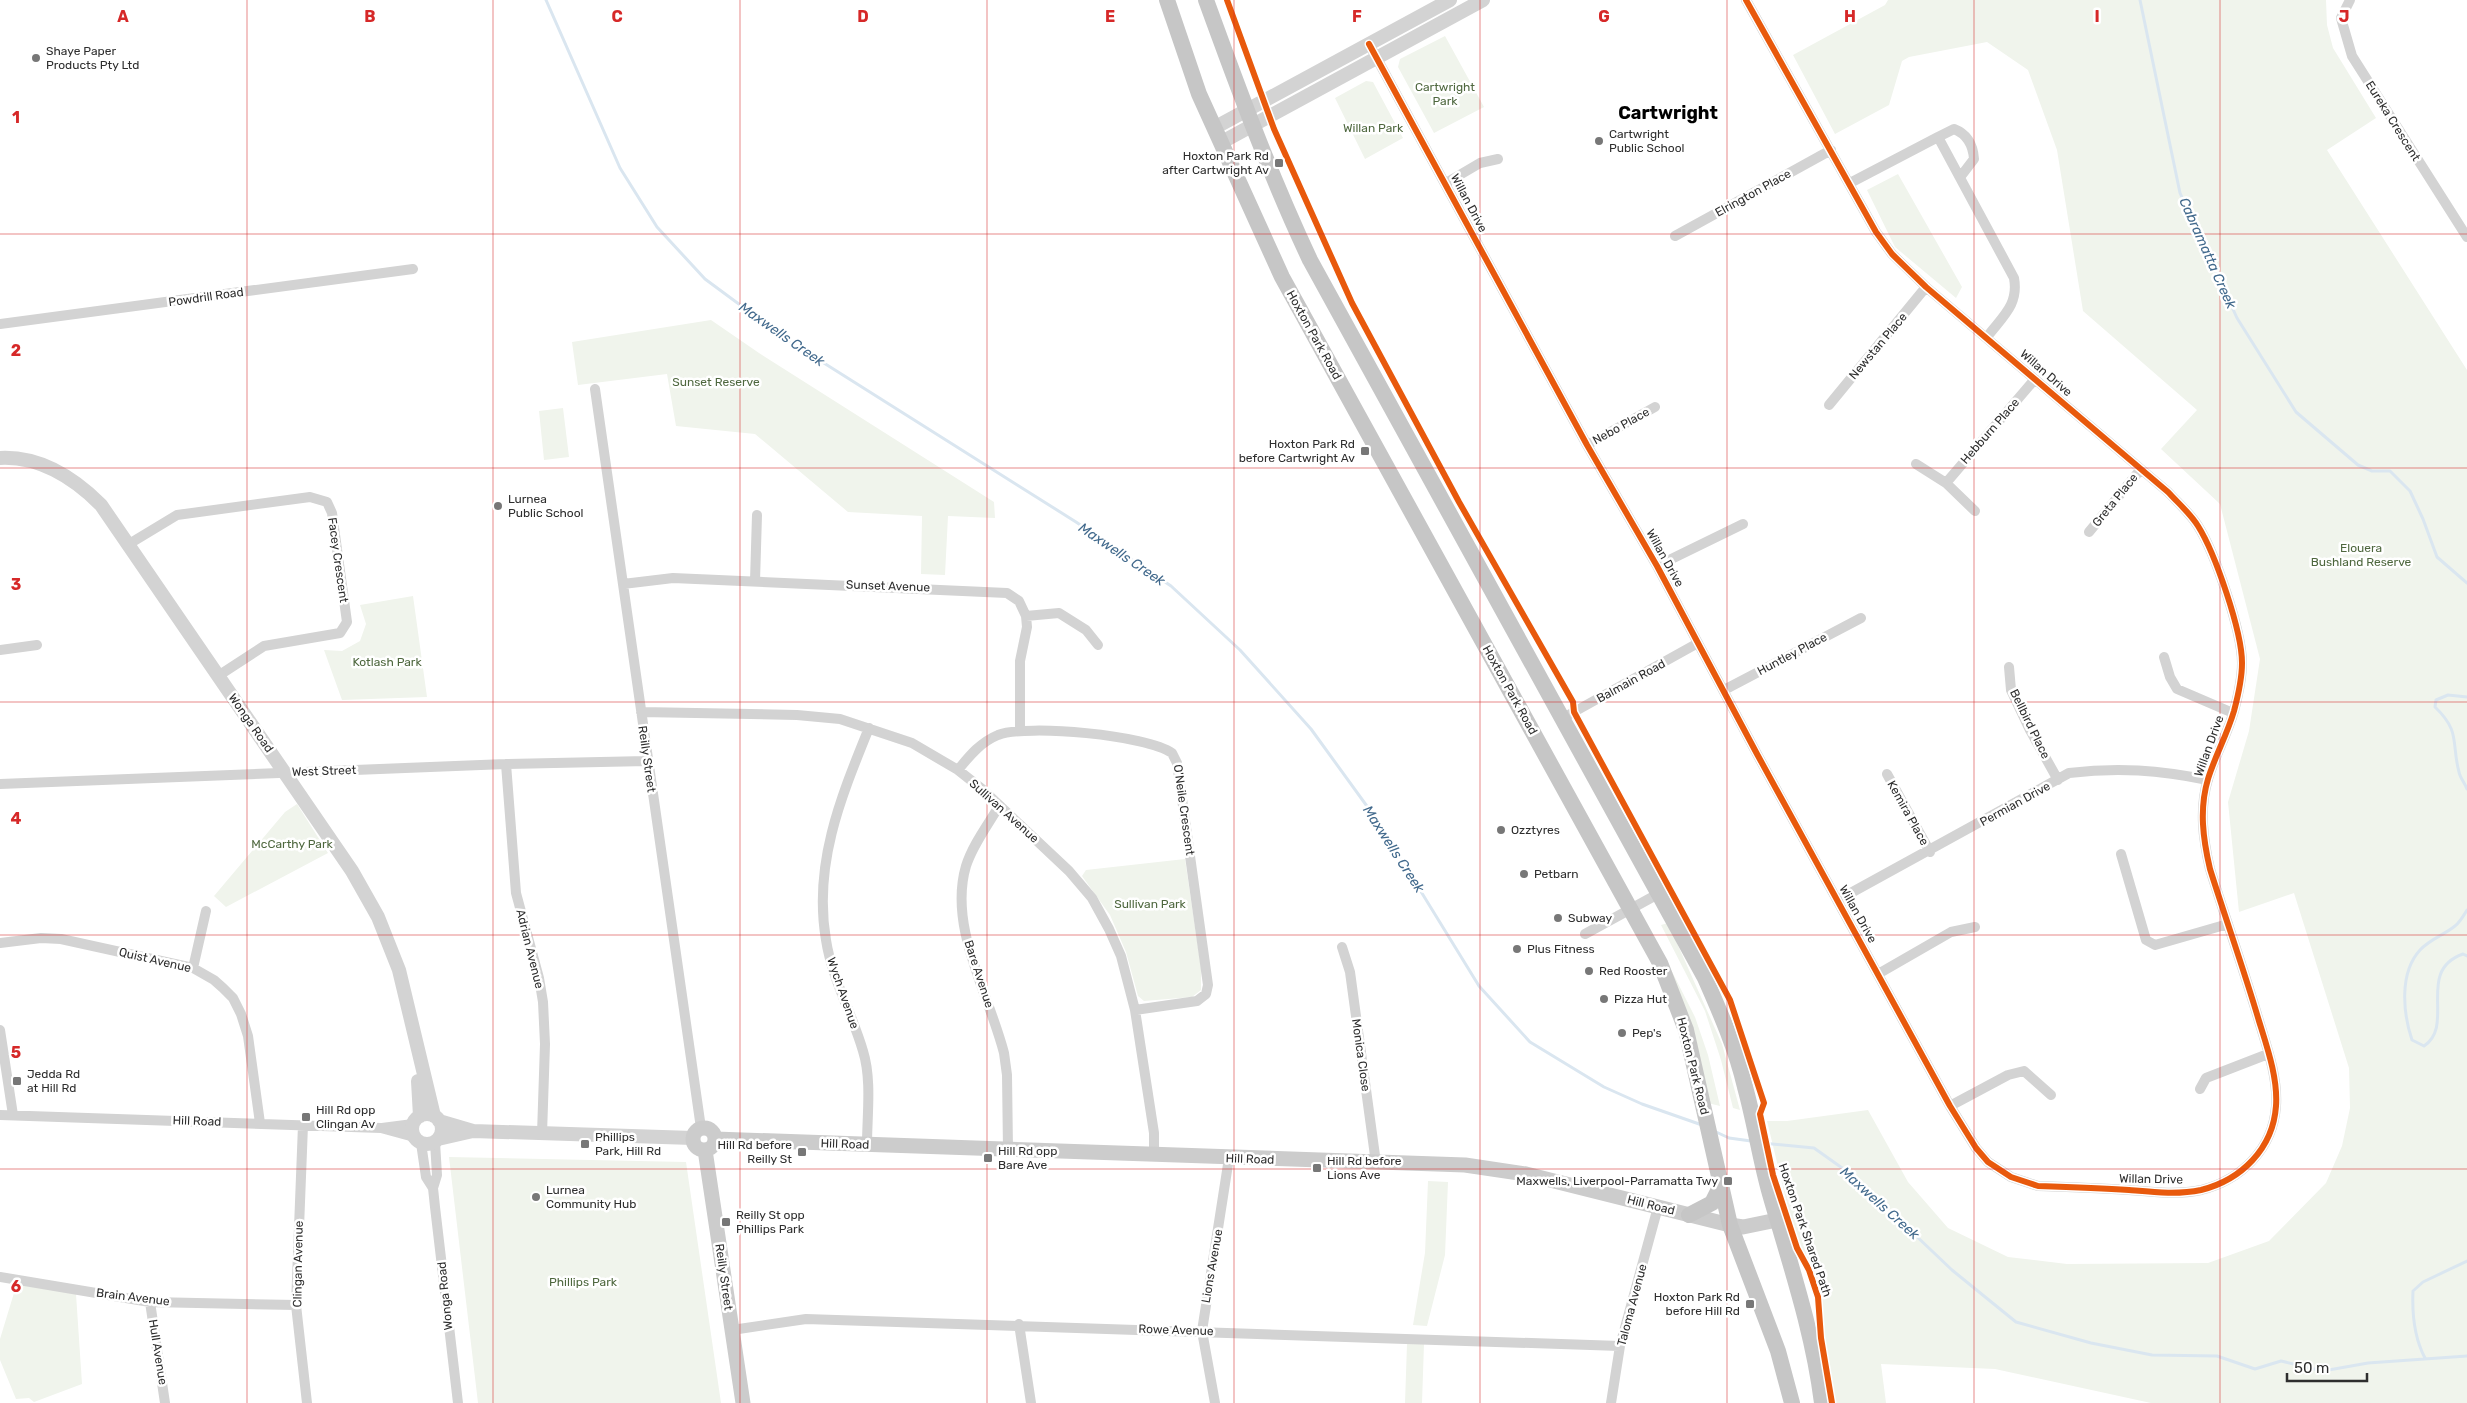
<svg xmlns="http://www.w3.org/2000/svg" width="2467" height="1403" viewBox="0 0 2467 1403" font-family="Rubik,sans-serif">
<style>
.green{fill:#f0f4ec}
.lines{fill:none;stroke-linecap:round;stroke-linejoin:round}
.stream{stroke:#dae6f0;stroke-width:3}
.minor{stroke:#d3d3d3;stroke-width:10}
.tertiary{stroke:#d3d3d3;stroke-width:14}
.secondary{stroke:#ccc;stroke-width:15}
.primary{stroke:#c6c6c6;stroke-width:16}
.cycleway-casing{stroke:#fff;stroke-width:9}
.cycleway{stroke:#e8590c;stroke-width:6}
.grid{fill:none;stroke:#d62828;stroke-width:1;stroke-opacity:0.55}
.poi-dot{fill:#777;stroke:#fff;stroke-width:2}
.labels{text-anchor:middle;stroke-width:5;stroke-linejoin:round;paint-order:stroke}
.poi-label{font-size:12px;fill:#2e2e2e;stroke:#fff;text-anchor:start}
.park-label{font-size:12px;fill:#4e673e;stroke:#fff}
.street-label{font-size:12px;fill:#2e2e2e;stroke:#fff}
.water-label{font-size:14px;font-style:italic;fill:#41698c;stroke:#fff}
.district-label{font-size:18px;font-weight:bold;fill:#000;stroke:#fff}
.grid-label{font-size:16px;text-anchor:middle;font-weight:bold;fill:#d62828;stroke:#fff;stroke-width:5;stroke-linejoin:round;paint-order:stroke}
</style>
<rect width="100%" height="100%" fill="#fff"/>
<path class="green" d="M 1888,0 L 2326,0 L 2327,25 L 2333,48 L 2376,118 L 2327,150 L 2467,370 L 2467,1403 L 2151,1403 L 1995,1369 L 1881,1364 L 1886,1403 L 1835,1403 L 1817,1303 L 1789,1212 L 1767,1121 L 1787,1121 L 1868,1110 L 1908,1182 L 1948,1228 L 2008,1257 L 2067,1264 L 2208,1263 L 2269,1241 L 2326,1183 L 2342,1146 L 2350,1108 L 2349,1068 L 2294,893 L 2239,912 L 2228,802 L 2249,731 L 2260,659 L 2220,504 L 2161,449 L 2197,410 L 2083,311 L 2057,150 L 2028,70 L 1987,42 L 1909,57 L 1902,61 L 1889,105 L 1835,134 L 1793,55 L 1885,5 Z
M 1445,36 L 1484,107 L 1434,133 L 1398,67 L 1400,59 Z
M 1366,81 L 1373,82 L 1403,138 L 1365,159 L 1335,98 Z
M 1898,174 L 1962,287 L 1956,298 L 1895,247 L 1867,190 Z
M 711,320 L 759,353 L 994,502 L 995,518 L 948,516 L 945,575 L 921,574 L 922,516 L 848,512 L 755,434 L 676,426 L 667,374 L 578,385 L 572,342 Z
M 563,408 L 569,457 L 544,460 L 539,411 Z
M 413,596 L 427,697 L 342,700 L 324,650 L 342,651 L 360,641 L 366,624 L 360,605 Z
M 297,804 L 328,853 L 226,907 L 214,896 L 285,812 Z
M 1185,859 L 1201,968 L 1201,990 L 1192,997 L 1144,1001 L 1138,996 L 1126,952 L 1110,915 L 1082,876 L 1086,870 Z
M 1668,923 L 1722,1044 L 1740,1110 L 1733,1108 L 1721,1060 L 1705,1011 L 1661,925 Z
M 1657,942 L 1695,1017 L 1708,1055 L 1720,1106 L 1708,1103 Z
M 449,1157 L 686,1162 L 721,1403 L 478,1403 Z
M 1428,1181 L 1448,1182 L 1445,1255 L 1427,1326 L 1413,1325 L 1425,1253 Z
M 17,1283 L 76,1294 L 82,1384 L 34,1402 L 29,1398 L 16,1399 L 0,1360 L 0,1339 Z
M 1407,1344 L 1424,1344 L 1422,1403 L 1405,1403 Z"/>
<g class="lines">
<path class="stream" d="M 546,0 L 620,168 L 657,227 L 705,279 L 789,341 L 1076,522 L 1171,586 L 1240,650 L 1311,729 L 1377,820 L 1479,986 L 1530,1042 L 1604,1087 L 1642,1104 L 1702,1125
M 2140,0 L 2180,193 L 2237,318 L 2296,412 L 2358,465 L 2372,471 L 2390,471 L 2410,491 L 2423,519 L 2437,557 L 2467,583
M 2467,697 L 2448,695 L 2436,700 L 2435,707 C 2461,732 2451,742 2459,772 C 2460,778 2465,783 2467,789
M 2467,910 C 2464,915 2460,922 2455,926 C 2444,935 2430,939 2420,950 C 2399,973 2403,1013 2412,1040 L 2424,1046 C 2456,1025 2415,971 2463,954 L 2467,956
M 1714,1131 L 1729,1138 L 1751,1141
M 1762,1143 L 1814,1148 L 1852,1175 L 1952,1270 L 2016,1322 L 2091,1343 L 2152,1355 L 2217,1356 L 2255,1369 L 2281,1361 L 2323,1371 L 2368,1363 L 2467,1356
M 2425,1358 C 2415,1339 2412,1313 2413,1291 L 2423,1282 L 2467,1261"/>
<path class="minor" d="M 2350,0 L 2341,18 L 2352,56 L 2467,237
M 1369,44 L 1587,445 L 1657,566 L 1757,754 L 1950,1106 L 1976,1148 L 1988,1162 L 2011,1177 L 2038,1186 C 2068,1187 2098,1188 2129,1190 C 2152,1192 2177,1195 2201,1190 C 2241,1180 2273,1149 2276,1106 C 2278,1078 2267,1047 2259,1021 C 2244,970 2226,920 2210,869 C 2203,839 2199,809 2208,779 C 2215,756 2227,735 2234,711 C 2238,696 2242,679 2242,663 C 2242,631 2215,553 2198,526 C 2190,513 2178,503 2168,492 L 1926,287 L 1892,254 L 1876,232 L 1746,0
M 1938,137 L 1954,129 C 1967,134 1973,145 1974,159 L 1961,176
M 1446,183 L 1480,163 L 1498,159
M 1850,183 L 1938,137 L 2014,278 C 2019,305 2002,317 1987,337
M 1675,236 L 1831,150
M 0,324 L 413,269
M 595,389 L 701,1128
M 1829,405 L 1926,287
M 1587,445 L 1655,407
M 1916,464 L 1946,483 L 1975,511
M 1946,483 L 2035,379
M 2089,532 L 2141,469
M 129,544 L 177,515 L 310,497 L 327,502 L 332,513 L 347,622 L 340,633 L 264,646 L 218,676
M 1657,566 L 1743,524
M 755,581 L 757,515
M 623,584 L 673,578 L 1007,593 L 1019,601 L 1026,616 L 1027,627 L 1020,661 L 1020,730
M 1026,616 L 1059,613 L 1086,630 L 1098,645
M 0,650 L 37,645
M 2164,657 L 2170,677 L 2177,689 L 2233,713
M 2009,667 L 2011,690 L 2030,730 L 2058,780
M 1724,690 L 1861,618
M 641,712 L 797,715 L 840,719 L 912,743 L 958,770 L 982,789 L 1069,871 L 1092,898 L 1109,929 L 1121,956 L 1135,1010 L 1154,1133 L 1154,1154
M 1563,718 L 1698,643
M 506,764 L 516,893 L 539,978 L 543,1002 L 545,1044 L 542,1134
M 958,770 C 970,755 981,742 998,735 C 1027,724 1147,735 1172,753 L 1177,763 L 1208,985 L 1206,994 L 1197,1001 L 1135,1010
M 1887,774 L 1930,852
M 0,784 L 506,764 L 647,761
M 999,806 C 988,825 973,844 966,866 C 948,927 989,994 1004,1053 L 1007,1075 L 1008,1150
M 2121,854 L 2146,940 L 2155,945 L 2228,924
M 1838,900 L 2069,773 C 2118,767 2159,770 2208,780
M 1585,934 L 1658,894
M 0,943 L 41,938 L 61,939 L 193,968 L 214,980 L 223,988 L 233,998 L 241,1014 L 248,1036 L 260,1123
M 1342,947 L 1350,972 L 1376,1163
M 193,968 L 206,911
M 1878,974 L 1951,932 L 1975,927
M 0,1030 L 13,1115
M 2200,1089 L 2206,1078 L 2268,1054
M 1950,1106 L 2008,1075 L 2024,1071 L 2051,1095
M 0,1115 L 381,1128 L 414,1137
M 303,1125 L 296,1305 L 307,1403
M 382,1128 L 413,1124
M 435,1142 L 437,1175 L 433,1188 L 435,1207 L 458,1403
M 421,1143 L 426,1177 L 433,1188
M 867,1145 C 867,1115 872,1080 863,1051 C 852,1013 832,979 826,940 C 813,864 841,797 869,728
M 0,1277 L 150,1302 L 296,1305
M 150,1302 L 165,1403
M 1019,1324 L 1031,1403
M 732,1330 L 806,1319 L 1620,1346
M 1215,1403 L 1202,1331 L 1229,1158
M 1611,1403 L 1620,1346 L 1658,1207"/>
<path class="tertiary" d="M 1214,128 L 1450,0
M 1222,142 L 1483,0
M 0,458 C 40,456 74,478 101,505 L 352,871 L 378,917 L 399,970 L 434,1116
M 418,1081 L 420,1116
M412 1129a15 15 0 1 1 30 0a15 15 0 1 1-30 0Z
M 439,1121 L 473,1131 L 693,1138
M 438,1139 L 473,1131"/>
<path class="secondary" d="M693 1139a11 11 0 1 1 22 0a11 11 0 1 1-22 0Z
M 715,1139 L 1465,1165 L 1526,1174 L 1730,1225 L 1743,1227 L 1777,1220
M 705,1150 L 743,1403"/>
<path class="primary" d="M 1167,0 L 1199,94 L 1282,277 L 1660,963 L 1686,1030 L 1730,1225 L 1778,1351 L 1792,1403
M 1206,0 C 1238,88 1270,175 1310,260 L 1705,978 C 1721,1014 1736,1049 1745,1087 C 1755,1123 1760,1159 1770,1194 C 1790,1264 1813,1331 1822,1403
M 1689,1215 L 1712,1203 L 1721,1185"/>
<g class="cycleway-casing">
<path id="cycleway" d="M 1227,0 L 1274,129 L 1352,303 L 1459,502 L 1573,702 L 1574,712 L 1730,1000 L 1764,1103 L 1760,1114 L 1773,1175 L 1797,1248 L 1809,1270 L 1818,1297 L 1821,1338 L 1832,1403
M 1369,44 L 1587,445 L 1657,566 L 1757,754 L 1950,1106 L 1976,1148 L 1988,1162 L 2011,1177 L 2038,1186 C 2068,1187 2098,1188 2129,1190 C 2152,1192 2177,1195 2201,1190 C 2241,1180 2273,1149 2276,1106 C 2278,1078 2267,1047 2259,1021 C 2244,970 2226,920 2210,869 C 2203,839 2199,809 2208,779 C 2215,756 2227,735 2234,711 C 2238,696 2242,679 2242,663 C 2242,631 2215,553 2198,526 C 2190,513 2178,503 2168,492 L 1926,287 L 1892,254 L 1876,232 L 1746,0"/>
</g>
<use href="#cycleway" class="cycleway"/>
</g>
<path class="grid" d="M 247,0 L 247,1403M 493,0 L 493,1403M 740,0 L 740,1403M 987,0 L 987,1403M 1234,0 L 1234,1403M 1480,0 L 1480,1403M 1727,0 L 1727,1403M 1974,0 L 1974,1403M 2220,0 L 2220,1403M 0,234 L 2467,234M 0,468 L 2467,468M 0,702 L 2467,702M 0,935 L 2467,935M 0,1169 L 2467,1169"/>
<g class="poi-dot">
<circle cx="36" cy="58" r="5"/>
<circle cx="1599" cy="141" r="5"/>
<rect x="1274" y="158" width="10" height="10" rx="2.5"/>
<rect x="1360" y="446" width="10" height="10" rx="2.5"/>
<circle cx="498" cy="506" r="5"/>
<circle cx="1501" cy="830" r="5"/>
<circle cx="1524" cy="874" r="5"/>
<circle cx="1558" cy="918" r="5"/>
<circle cx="1517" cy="949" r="5"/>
<circle cx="1589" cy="971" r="5"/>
<circle cx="1604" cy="999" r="5"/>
<circle cx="1622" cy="1033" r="5"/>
<rect x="12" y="1076" width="10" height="10" rx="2.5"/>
<rect x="301" y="1112" width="10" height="10" rx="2.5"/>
<rect x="580" y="1139" width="10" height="10" rx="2.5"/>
<rect x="797" y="1147" width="10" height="10" rx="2.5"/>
<rect x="983" y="1153" width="10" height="10" rx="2.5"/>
<rect x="1312" y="1163" width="10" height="10" rx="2.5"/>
<rect x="1723" y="1176" width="10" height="10" rx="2.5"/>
<circle cx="536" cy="1197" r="5"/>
<rect x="721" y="1217" width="10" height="10" rx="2.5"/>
<rect x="1745" y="1299" width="10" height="10" rx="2.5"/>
</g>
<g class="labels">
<g class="poi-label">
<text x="46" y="55">Shaye Paper<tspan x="46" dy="14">Products Pty Ltd</tspan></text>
<text x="1609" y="138">Cartwright<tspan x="1609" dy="14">Public School</tspan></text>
<text x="1269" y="160" text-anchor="end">Hoxton Park Rd<tspan x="1269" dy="14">after Cartwright Av</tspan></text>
<text x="1355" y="448" text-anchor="end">Hoxton Park Rd<tspan x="1355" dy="14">before Cartwright Av</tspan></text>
<text x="508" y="503">Lurnea<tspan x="508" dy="14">Public School</tspan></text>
<text x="1511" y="834">Ozztyres</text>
<text x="1534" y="878">Petbarn</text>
<text x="1568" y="922">Subway</text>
<text x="1527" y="953">Plus Fitness</text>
<text x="1599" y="975">Red Rooster</text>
<text x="1614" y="1003">Pizza Hut</text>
<text x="1632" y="1037">Pep's</text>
<text x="27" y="1078">Jedda Rd<tspan x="27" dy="14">at Hill Rd</tspan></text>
<text x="316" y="1114">Hill Rd opp<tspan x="316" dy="14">Clingan Av</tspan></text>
<text x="595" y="1141">Phillips<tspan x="595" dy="14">Park, Hill Rd</tspan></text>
<text x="792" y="1149" text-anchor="end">Hill Rd before<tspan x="792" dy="14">Reilly St</tspan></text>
<text x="998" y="1155">Hill Rd opp<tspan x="998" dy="14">Bare Ave</tspan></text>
<text x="1327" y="1165">Hill Rd before<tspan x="1327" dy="14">Lions Ave</tspan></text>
<text x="1718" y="1185" text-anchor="end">Maxwells, Liverpool-Parramatta Twy</text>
<text x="546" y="1194">Lurnea<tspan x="546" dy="14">Community Hub</tspan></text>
<text x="736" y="1219">Reilly St opp<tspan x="736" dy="14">Phillips Park</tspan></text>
<text x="1740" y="1301" text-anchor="end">Hoxton Park Rd<tspan x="1740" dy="14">before Hill Rd</tspan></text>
</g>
<g class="park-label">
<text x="1445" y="91">Cartwright<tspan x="1445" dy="14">Park</tspan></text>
<text x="1373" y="132">Willan Park</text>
<text x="716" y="386">Sunset Reserve</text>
<text x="2361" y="552">Elouera<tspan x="2361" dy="14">Bushland Reserve</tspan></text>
<text x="387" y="666">Kotlash Park</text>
<text x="292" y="848">McCarthy Park</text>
<text x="1150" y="908">Sullivan Park</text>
<text x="583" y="1286">Phillips Park</text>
</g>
<g class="street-label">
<text transform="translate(2393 121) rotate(58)" y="4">Eureka Crescent</text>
<text transform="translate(1753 193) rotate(-29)" y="4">Elrington Place</text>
<text transform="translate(1469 203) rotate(62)" y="4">Willan Drive</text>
<text transform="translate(206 297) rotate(-8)" y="4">Powdrill Road</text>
<text transform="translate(1314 335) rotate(61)" y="4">Hoxton Park Road</text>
<text transform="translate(1878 346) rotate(-50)" y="4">Newstan Place</text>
<text transform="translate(2046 373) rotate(41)" y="4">Willan Drive</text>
<text transform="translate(1621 426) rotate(-29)" y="4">Nebo Place</text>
<text transform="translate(1990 431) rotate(-49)" y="4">Hebburn Place</text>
<text transform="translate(2115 500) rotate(-51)" y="4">Greta Place</text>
<text transform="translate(1665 558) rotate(61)" y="4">Willan Drive</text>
<text transform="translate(338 560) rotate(82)" y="4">Facey Crescent</text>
<text transform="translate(888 586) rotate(2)" y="4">Sunset Avenue</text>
<text transform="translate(1792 654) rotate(-28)" y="4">Huntley Place</text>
<text transform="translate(1631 681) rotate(-29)" y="4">Balmain Road</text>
<text transform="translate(1510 690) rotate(61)" y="4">Hoxton Park Road</text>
<text transform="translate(251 723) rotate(55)" y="4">Wonga Road</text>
<text transform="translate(2030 724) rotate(64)" y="4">Bellbird Place</text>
<text transform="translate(2209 746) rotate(-70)" y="4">Willan Drive</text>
<text transform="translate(647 759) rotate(82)" y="4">Reilly Street</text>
<text transform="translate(324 771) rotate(-2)" y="4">West Street</text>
<text transform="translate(2015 804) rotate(-29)" y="4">Permian Drive</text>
<text transform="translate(1184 810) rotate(82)" y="4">O'Neile Crescent</text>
<text transform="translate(1004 811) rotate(42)" y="4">Sullivan Avenue</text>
<text transform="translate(1908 813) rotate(61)" y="4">Kemira Place</text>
<text transform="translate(1858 914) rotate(61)" y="4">Willan Drive</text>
<text transform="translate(530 949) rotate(76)" y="4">Adrian Avenue</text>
<text transform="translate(155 960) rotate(13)" y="4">Quist Avenue</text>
<text transform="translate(979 974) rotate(72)" y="4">Bare Avenue</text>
<text transform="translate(843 993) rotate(71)" y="4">Wych Avenue</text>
<text transform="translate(1361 1055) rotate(82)" y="4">Monica Close</text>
<text transform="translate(1693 1066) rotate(76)" y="4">Hoxton Park Road</text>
<text transform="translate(197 1121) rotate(2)" y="4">Hill Road</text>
<text transform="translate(845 1144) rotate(2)" y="4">Hill Road</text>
<text transform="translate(1250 1159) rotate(2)" y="4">Hill Road</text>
<text transform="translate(2151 1179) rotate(1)" y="4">Willan Drive</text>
<text transform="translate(1651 1205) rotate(14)" y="4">Hill Road</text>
<text transform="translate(1805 1230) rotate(71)" y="4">Hoxton Park Shared Path</text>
<text transform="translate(298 1264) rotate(-89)" y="4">Clingan Avenue</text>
<text transform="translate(1212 1266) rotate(-80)" y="4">Lions Avenue</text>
<text transform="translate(724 1277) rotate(82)" y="4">Reilly Street</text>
<text transform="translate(445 1296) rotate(-96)" y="4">Wonga Road</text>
<text transform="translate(133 1297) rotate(7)" y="4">Brain Avenue</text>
<text transform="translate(1632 1305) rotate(-75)" y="4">Taloma Avenue</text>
<text transform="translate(1176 1330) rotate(2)" y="4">Rowe Avenue</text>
<text transform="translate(158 1352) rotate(81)" y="4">Hull Avenue</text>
</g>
<g class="water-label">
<text transform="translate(2208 253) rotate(66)" y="5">Cabramatta Creek</text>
<text transform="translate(782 334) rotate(35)" y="5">Maxwells Creek</text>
<text transform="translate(1122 554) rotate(34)" y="5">Maxwells Creek</text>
<text transform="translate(1394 849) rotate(57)" y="5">Maxwells Creek</text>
<text transform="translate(1880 1203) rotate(42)" y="5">Maxwells Creek</text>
</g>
<g class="district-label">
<text x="1668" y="119">Cartwright</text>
</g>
</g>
<g class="grid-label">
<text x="123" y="22">A</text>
<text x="370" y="22">B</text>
<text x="617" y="22">C</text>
<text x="863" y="22">D</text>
<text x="1110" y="22">E</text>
<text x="1357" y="22">F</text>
<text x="1604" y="22">G</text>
<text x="1850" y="22">H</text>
<text x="2097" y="22">I</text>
<text x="2344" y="22">J</text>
<text x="16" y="123">1</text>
<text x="16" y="356">2</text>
<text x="16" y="590">3</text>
<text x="16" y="824">4</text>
<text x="16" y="1058">5</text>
<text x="16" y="1292">6</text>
</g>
<path d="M2287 1373v8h80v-8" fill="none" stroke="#2e2e2e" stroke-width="2.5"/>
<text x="2294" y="1373" font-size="15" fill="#2e2e2e" stroke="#ffffff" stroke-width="4" paint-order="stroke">50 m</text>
</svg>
